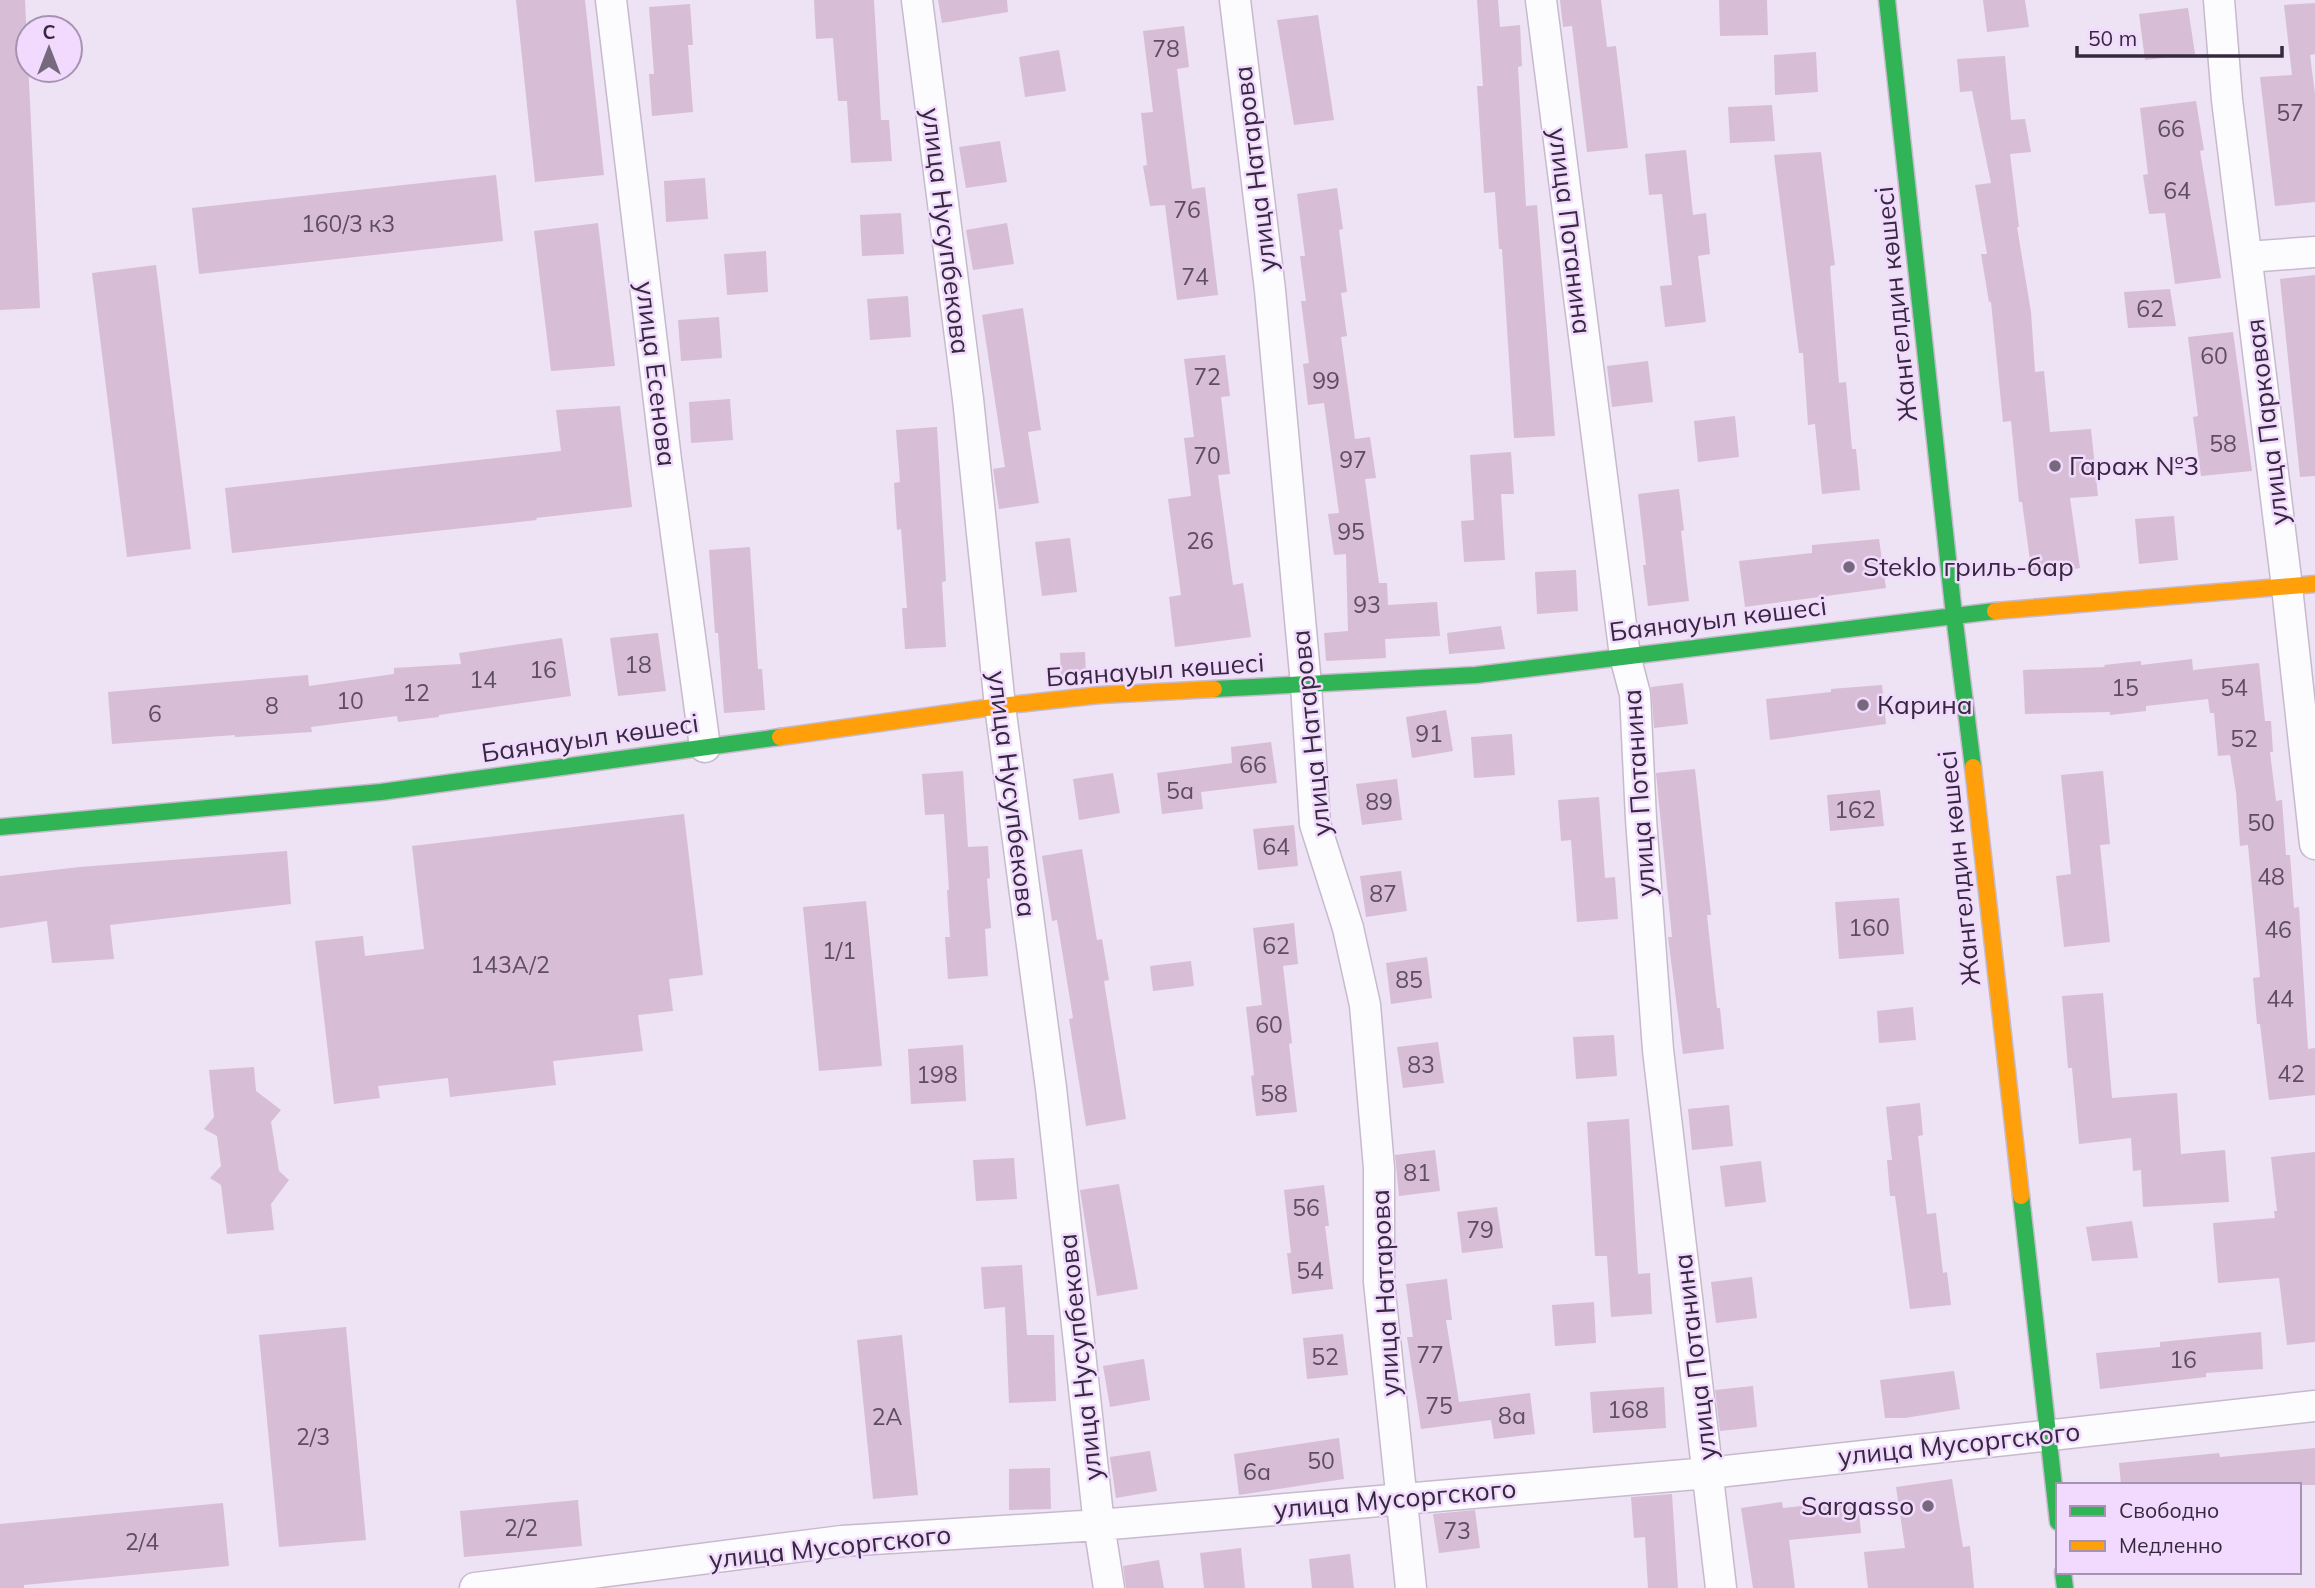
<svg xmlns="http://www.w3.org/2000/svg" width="2315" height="1588" viewBox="0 0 2315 1588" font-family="Mulish,sans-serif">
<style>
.building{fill:#d7bdd6}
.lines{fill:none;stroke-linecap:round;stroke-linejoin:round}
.street-casing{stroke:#c7bacd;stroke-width:33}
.fast-casing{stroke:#c7bacd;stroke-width:19}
.slow-casing{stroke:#c7bacd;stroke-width:19}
.street{stroke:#fcfbfe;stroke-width:30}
.fast{stroke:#30b455;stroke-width:16}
.slow{stroke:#ff9f0a;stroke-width:16}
.poi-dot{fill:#76697e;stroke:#f1dafd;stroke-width:2.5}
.labels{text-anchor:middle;stroke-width:5;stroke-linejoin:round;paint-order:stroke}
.number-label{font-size:23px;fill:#5e4d64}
.street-label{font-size:26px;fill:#36283e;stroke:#f1dafd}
.poi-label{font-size:26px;fill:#36283e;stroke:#f1dafd;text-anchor:start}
</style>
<rect width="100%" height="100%" fill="#eee2f5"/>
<path class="building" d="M 0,0 L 25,0 L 40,308 L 0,310 Z
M 516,0 L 585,0 L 604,175 L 535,182 Z
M 814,0 L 874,0 L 881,120 L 889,120 L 892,161 L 851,163 L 847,101 L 838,101 L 833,38 L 816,39 Z
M 938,0 L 1007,0 L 1008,12 L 942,23 Z
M 1477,0 L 1498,0 L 1500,27 L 1520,25 L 1522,66 L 1518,67 L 1526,206 L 1537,205 L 1555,436 L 1514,438 L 1502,249 L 1499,249 L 1495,192 L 1484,193 L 1477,86 L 1483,86 Z
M 1560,0 L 1601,0 L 1607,47 L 1616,46 L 1628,148 L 1587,152 L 1572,26 L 1563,27 Z
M 1719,0 L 1767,0 L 1768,35 L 1720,36 Z
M 1983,0 L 2025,0 L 2029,27 L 1987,32 Z
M 2315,3 L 2315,54 L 2310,55 L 2315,94 L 2315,202 L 2275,206 L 2260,77 L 2292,75 L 2284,5 Z
M 690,4 L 693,45 L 688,45 L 693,112 L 652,116 L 649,74 L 654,74 L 649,7 Z
M 2188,8 L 2195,54 L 2145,60 L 2139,14 Z
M 1318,15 L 1334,120 L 1294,125 L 1277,20 Z
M 1184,26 L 1189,67 L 1177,69 L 1192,189 L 1205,187 L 1218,295 L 1177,300 L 1165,205 L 1150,206 L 1143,166 L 1147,165 L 1141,113 L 1153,112 L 1143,31 Z
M 1059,50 L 1066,91 L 1025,97 L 1019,57 Z
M 1816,52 L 1818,92 L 1775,95 L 1774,55 Z
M 2005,56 L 2011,120 L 2025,119 L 2031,152 L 2010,154 L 2019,227 L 2017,227 L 2031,312 L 2035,372 L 2044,371 L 2050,432 L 2091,429 L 2098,496 L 2070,498 L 2080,568 L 2032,575 L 2022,502 L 2019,502 L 2011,421 L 2003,422 L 1991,302 L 1989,302 L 1981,254 L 1987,254 L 1975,185 L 1991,183 L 1972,91 L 1960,92 L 1957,59 Z
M 2196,101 L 2204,150 L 2200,151 L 2221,278 L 2175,284 L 2165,213 L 2149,214 L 2143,175 L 2148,174 L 2140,108 Z
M 1772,105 L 1775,141 L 1730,143 L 1728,107 Z
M 1000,141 L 1007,182 L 966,188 L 959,147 Z
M 1686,150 L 1693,215 L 1706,213 L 1710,254 L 1698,256 L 1706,322 L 1665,327 L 1660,286 L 1672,285 L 1662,194 L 1649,195 L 1645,154 Z
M 1821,152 L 1835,265 L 1830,266 L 1839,383 L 1846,382 L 1852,449 L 1856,449 L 1860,490 L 1822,494 L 1815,424 L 1808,425 L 1803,353 L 1799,353 L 1774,155 Z
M 496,175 L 503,241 L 199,274 L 192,208 Z
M 705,178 L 708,219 L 666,222 L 664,181 Z
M 1337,188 L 1343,229 L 1339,230 L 1347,292 L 1341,293 L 1347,336 L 1341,337 L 1355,439 L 1370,437 L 1376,478 L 1365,479 L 1379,583 L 1387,583 L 1388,605 L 1437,602 L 1440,636 L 1385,639 L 1386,658 L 1326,661 L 1324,633 L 1348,631 L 1346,554 L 1334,555 L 1328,514 L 1339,513 L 1324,403 L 1308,405 L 1303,364 L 1309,363 L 1301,301 L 1306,301 L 1300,256 L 1305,256 L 1297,194 Z
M 901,213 L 904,254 L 862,256 L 860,215 Z
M 598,223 L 615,366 L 551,371 L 534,231 Z
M 1007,223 L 1014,264 L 973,270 L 966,230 Z
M 766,251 L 768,292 L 727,295 L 724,254 Z
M 156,265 L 191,549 L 127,557 L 92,273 Z
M 2315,275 L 2315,476 L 2300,477 L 2280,279 Z
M 2170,289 L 2176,326 L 2128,328 L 2124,292 Z
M 908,296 L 911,337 L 870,340 L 867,299 Z
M 1023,308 L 1041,430 L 1028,432 L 1039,503 L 999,509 L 993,469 L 1005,467 L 982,315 Z
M 719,317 L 722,358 L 681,361 L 678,320 Z
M 2233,332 L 2252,471 L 2201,476 L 2193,417 L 2198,416 L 2188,337 Z
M 1225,355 L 1230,396 L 1221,397 L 1230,474 L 1218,475 L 1233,585 L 1243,583 L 1251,637 L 1175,647 L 1169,597 L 1181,595 L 1168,499 L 1191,496 L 1184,438 L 1194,437 L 1184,359 Z
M 1648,361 L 1653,402 L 1612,407 L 1607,366 Z
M 730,399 L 733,440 L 691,443 L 689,402 Z
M 620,406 L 632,507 L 536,518 L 537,520 L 232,553 L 225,488 L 561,451 L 556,410 Z
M 1735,416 L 1739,457 L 1698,462 L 1694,421 Z
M 937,427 L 946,581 L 942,582 L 946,647 L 905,649 L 902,608 L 907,608 L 901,529 L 897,530 L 894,483 L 900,482 L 896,430 Z
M 1511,452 L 1514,494 L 1501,494 L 1505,560 L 1464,562 L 1461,521 L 1474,520 L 1470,455 Z
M 1679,489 L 1684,530 L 1681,531 L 1689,601 L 1648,606 L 1643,565 L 1646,565 L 1638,494 Z
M 2174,516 L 2178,560 L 2139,564 L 2135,519 Z
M 1070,538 L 1077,592 L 1042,596 L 1035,542 Z
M 1879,539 L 1886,588 L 1745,607 L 1739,561 L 1812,553 L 1812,545 Z
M 750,547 L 758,669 L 762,669 L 765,710 L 724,713 L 718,633 L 715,633 L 709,550 Z
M 1576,570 L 1578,611 L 1537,614 L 1535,572 Z
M 1501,626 L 1505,649 L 1449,654 L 1447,633 Z
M 658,633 L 666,691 L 618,696 L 610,638 Z
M 562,638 L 571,696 L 439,715 L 439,717 L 398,722 L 397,716 L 311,727 L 312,732 L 235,737 L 235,735 L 112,744 L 108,692 L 308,675 L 309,686 L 394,674 L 394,668 L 461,664 L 459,653 Z
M 1085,652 L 1086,675 L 1061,677 L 1060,653 Z
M 2192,659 L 2193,670 L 2259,663 L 2265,721 L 2271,721 L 2273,752 L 2270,752 L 2276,801 L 2282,800 L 2286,855 L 2290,855 L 2294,908 L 2299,907 L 2308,1049 L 2315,1048 L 2315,1095 L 2269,1100 L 2260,1024 L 2257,1024 L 2253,978 L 2260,977 L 2248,845 L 2240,846 L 2236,792 L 2230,755 L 2218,756 L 2214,713 L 2210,713 L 2208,699 L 2146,706 L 2146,711 L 2110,715 L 2110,712 L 2025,714 L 2023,670 L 2105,667 L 2104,665 L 2141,661 L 2141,665 Z
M 1683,683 L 1688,724 L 1654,728 L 1651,687 Z
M 1882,685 L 1886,724 L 1770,740 L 1766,699 L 1831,692 L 1831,689 Z
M 1446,710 L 1453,751 L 1412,758 L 1406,717 Z
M 1512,734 L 1515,775 L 1474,778 L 1471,737 Z
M 1271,742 L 1277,783 L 1201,792 L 1203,809 L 1162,814 L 1157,773 L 1232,763 L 1231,747 Z
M 1695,769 L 1711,915 L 1707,915 L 1717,1008 L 1720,1008 L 1724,1049 L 1683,1054 L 1668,937 L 1672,937 L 1656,773 Z
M 963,771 L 968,847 L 988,846 L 990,878 L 987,879 L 991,928 L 985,929 L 988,976 L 948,979 L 945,937 L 950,937 L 947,890 L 949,890 L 944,814 L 925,815 L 922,774 Z
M 2103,771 L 2110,844 L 2100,845 L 2110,942 L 2064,947 L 2056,876 L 2071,874 L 2061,775 Z
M 1113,773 L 1120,813 L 1079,820 L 1073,779 Z
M 1397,779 L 1402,820 L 1362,825 L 1356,784 Z
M 1880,790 L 1884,826 L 1830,831 L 1827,795 Z
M 1599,797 L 1605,878 L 1615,877 L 1618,919 L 1577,922 L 1571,840 L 1561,841 L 1558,800 Z
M 684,814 L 703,975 L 669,979 L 673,1011 L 638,1015 L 643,1051 L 553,1061 L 556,1085 L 450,1097 L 448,1078 L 378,1086 L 380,1098 L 334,1104 L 315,941 L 363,936 L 365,956 L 424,949 L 412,846 Z
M 1294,825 L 1298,866 L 1258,870 L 1253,829 Z
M 1082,849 L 1097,940 L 1102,939 L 1109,980 L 1104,981 L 1126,1119 L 1086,1126 L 1069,1019 L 1073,1018 L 1057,920 L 1052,921 L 1042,856 Z
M 287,851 L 291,904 L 110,925 L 114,959 L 52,963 L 47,921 L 0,928 L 0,876 L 80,867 Z
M 1401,871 L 1407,911 L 1366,917 L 1360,876 Z
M 1899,898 L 1904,954 L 1839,959 L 1835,902 Z
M 866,901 L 882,1066 L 819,1071 L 803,907 Z
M 1294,923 L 1298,964 L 1283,966 L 1292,1043 L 1289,1044 L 1297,1112 L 1256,1116 L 1251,1076 L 1254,1075 L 1246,1007 L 1262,1005 L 1253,928 Z
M 1427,957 L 1432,998 L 1391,1004 L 1386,963 Z
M 1191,961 L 1194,986 L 1153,991 L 1150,966 Z
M 2103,993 L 2112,1098 L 2177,1093 L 2181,1154 L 2225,1150 L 2229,1202 L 2143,1207 L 2141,1170 L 2133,1171 L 2131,1138 L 2079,1144 L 2072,1068 L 2068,1068 L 2062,996 Z
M 1913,1007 L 1916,1040 L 1879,1043 L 1877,1011 Z
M 1614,1035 L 1617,1076 L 1576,1079 L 1573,1037 Z
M 1438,1042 L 1444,1083 L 1403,1088 L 1397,1047 Z
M 963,1045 L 966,1101 L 911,1104 L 908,1049 Z
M 254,1067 L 256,1091 L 281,1110 L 271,1122 L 279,1171 L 289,1180 L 271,1204 L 274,1230 L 227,1234 L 221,1185 L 210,1178 L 221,1166 L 217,1136 L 204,1129 L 214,1117 L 209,1070 Z
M 1920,1103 L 1923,1135 L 1918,1136 L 1927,1214 L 1936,1213 L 1943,1273 L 1947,1272 L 1951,1305 L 1910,1309 L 1895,1196 L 1890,1196 L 1887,1160 L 1892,1160 L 1886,1107 Z
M 1729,1105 L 1733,1146 L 1692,1150 L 1688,1109 Z
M 1629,1119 L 1638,1274 L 1650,1273 L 1652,1314 L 1611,1317 L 1607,1256 L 1595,1256 L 1587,1122 Z
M 1435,1150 L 1440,1191 L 1399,1196 L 1395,1155 Z
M 2315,1152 L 2315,1342 L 2287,1345 L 2279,1278 L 2218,1283 L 2213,1223 L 2275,1218 L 2274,1211 L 2277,1211 L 2271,1157 Z
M 1014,1158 L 1017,1199 L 976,1201 L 973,1160 Z
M 1761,1161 L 1766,1202 L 1725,1207 L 1720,1166 Z
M 1119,1184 L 1138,1289 L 1097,1296 L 1080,1190 Z
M 1324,1185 L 1329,1226 L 1325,1226 L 1333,1289 L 1292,1294 L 1287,1253 L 1291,1253 L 1284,1190 Z
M 1497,1207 L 1503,1248 L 1462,1253 L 1457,1212 Z
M 2132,1221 L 2138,1258 L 2092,1261 L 2086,1227 Z
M 1022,1265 L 1027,1335 L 1054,1335 L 1056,1401 L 1009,1403 L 1005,1307 L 984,1309 L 981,1267 Z
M 1752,1277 L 1757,1318 L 1716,1323 L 1711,1282 Z
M 1447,1279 L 1452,1320 L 1446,1320 L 1459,1402 L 1530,1393 L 1535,1434 L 1494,1439 L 1491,1420 L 1421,1429 L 1407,1337 L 1413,1337 L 1406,1284 Z
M 1594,1302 L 1596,1343 L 1555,1346 L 1552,1305 Z
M 346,1327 L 366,1540 L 279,1547 L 259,1335 Z
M 2261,1332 L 2263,1369 L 2206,1373 L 2206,1377 L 2100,1389 L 2096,1353 L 2160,1347 L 2160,1342 Z
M 1343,1334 L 1348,1375 L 1307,1379 L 1303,1338 Z
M 902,1335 L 918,1495 L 873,1499 L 857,1340 Z
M 1144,1359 L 1150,1400 L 1110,1407 L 1103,1366 Z
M 1954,1371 L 1960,1409 L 1905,1418 L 1885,1418 L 1880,1380 Z
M 1753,1386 L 1757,1427 L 1720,1431 L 1715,1390 Z
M 1664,1387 L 1666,1428 L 1593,1433 L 1590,1392 Z
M 1339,1438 L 1344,1479 L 1239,1495 L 1234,1454 Z
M 2315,1448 L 2315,1485 L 2121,1485 L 2119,1463 L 2219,1453 L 2220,1457 Z
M 1150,1451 L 1157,1491 L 1116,1498 L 1110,1457 Z
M 1050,1468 L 1051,1509 L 1009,1510 L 1009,1469 Z
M 1952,1479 L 1963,1547 L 1970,1546 L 1974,1588 L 1868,1588 L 1864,1552 L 1905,1548 L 1896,1487 Z
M 1672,1494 L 1678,1588 L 1648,1588 L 1645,1537 L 1634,1538 L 1631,1497 Z
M 578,1500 L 582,1546 L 464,1557 L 460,1511 Z
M 1858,1500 L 1861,1533 L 1789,1540 L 1795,1588 L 1753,1588 L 1741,1508 L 1782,1502 L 1783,1508 Z
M 223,1503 L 229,1566 L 24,1585 L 24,1588 L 0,1588 L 0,1524 Z
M 1475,1510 L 1480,1548 L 1439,1553 L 1433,1514 Z
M 1241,1548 L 1245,1588 L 1204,1588 L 1200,1553 Z
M 1350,1554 L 1354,1588 L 1312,1588 L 1309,1559 Z
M 1159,1560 L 1164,1588 L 1126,1588 L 1123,1566 Z"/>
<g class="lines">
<g class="street-casing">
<path id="street" d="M 611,0 L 666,460 L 705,747
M 917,0 L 968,399 L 1000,706 L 1051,1088 L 1099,1525 L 1109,1588
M 1235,0 L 1270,290 L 1306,685 L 1315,824 L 1348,928 L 1365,1005 L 1379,1168 L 1379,1282 L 1411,1588
M 1541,0 L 1625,656 L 1635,694 L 1641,819 L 1658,1050 L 1721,1588
M 2219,0 L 2227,100 L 2287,587 L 2315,844
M 2247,257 L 2315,252
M 475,1588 L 842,1541 L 1099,1525 L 1708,1473 L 2315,1406"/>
</g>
<g class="fast-casing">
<path id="fast" d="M 1887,0 L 1954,615 L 1973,767
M 1214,689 L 1476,675 L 1995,611
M 0,827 L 381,792 L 780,737
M 2021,1196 L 2058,1522
M 2063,1572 L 2065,1588"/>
</g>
<g class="slow-casing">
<path id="slow" d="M 1995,611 L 2315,584
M 780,737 L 1000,706 L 1100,695 L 1214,689
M 1973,767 L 2021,1196"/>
</g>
<use href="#street" class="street"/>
<use href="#fast" class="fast"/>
<use href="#slow" class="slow"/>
</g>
<g class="poi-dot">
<circle cx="2055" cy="466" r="7"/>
<circle cx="1849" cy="567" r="7"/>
<circle cx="1863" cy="705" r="7"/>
<circle cx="1928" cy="1506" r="7"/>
</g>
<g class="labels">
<g class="number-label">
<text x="1166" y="57">78</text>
<text x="2290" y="121">57</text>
<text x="2171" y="137">66</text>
<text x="2177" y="199">64</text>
<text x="1187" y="218">76</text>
<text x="348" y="232">160/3 к3</text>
<text x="1195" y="285">74</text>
<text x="2150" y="317">62</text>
<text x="2214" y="364">60</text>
<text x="1207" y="385">72</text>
<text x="1326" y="389">99</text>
<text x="2223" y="452">58</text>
<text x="1207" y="464">70</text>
<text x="1353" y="468">97</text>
<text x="1351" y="540">95</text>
<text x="1200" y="549">26</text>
<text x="1367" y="613">93</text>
<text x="638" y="673">18</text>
<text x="543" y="678">16</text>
<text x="483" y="688">14</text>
<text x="2125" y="696">15</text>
<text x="2234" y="696">54</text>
<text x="416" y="701">12</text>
<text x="350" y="709">10</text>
<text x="272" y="714">8</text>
<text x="155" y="722">6</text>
<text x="1429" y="742">91</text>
<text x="2244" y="747">52</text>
<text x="1253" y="773">66</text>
<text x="1180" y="799">5а</text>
<text x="1379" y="810">89</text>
<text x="1855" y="818">162</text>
<text x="2261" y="831">50</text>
<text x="1276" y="855">64</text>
<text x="2271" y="885">48</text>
<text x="1383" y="902">87</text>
<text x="1869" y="936">160</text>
<text x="2278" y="938">46</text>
<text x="1276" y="954">62</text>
<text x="839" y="959">1/1</text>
<text x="510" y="973">143А/2</text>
<text x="1409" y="988">85</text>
<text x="2280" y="1007">44</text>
<text x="1269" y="1033">60</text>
<text x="1421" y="1073">83</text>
<text x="2291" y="1082">42</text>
<text x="937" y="1083">198</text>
<text x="1274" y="1102">58</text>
<text x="1417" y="1181">81</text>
<text x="1306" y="1216">56</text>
<text x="1480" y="1238">79</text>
<text x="1310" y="1279">54</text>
<text x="1430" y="1363">77</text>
<text x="1325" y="1365">52</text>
<text x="2183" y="1368">16</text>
<text x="1439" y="1414">75</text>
<text x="1628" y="1418">168</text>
<text x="1512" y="1424">8а</text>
<text x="887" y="1425">2А</text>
<text x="313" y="1445">2/3</text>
<text x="1321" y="1469">50</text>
<text x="1257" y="1480">6а</text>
<text x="521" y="1536">2/2</text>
<text x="1457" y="1539">73</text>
<text x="142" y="1550">2/4</text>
</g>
<g class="street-label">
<text transform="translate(1255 169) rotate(-97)" y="9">улица Натарова</text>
<text transform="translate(946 231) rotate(83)" y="9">улица Нусупбекова</text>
<text transform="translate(1570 231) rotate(83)" y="9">улица Потанина</text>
<text transform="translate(1896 304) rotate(-96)" y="9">Жангелдин көшесі</text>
<text transform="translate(656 374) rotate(83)" y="9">улица Есенова</text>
<text transform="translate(2267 422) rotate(-97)" y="9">улица Парковая</text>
<text transform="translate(1718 619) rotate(-7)" y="9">Баянауыл көшесі</text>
<text transform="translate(1155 670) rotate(-4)" y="9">Баянауыл көшесі</text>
<text transform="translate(1311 733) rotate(-96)" y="9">улица Натарова</text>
<text transform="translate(590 738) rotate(-8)" y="9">Баянауыл көшесі</text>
<text transform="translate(1639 793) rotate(-94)" y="9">улица Потанина</text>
<text transform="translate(1012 794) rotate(83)" y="9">улица Нусупбекова</text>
<text transform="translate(1959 868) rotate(-96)" y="9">Жангелдин көшесі</text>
<text transform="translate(1385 1293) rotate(-93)" y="9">улица Натарова</text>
<text transform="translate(1080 1357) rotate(-96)" y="9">улица Нусупбекова</text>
<text transform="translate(1695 1357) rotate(-97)" y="9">улица Потанина</text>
<text transform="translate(1959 1444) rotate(-6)" y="9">улица Мусоргского</text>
<text transform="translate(1395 1499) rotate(-5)" y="9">улица Мусоргского</text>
<text transform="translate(830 1547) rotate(-6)" y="9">улица Мусоргского</text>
</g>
<g class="poi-label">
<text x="2069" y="475">Гараж №3</text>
<text x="1863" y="576">Steklo гриль-бар</text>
<text x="1877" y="714">Карина</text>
<text x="1914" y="1515" text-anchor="end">Sargasso</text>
</g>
</g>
<rect x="2056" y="1483" width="245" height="91" fill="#f1dafd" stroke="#a693b1" stroke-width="2"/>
<rect x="2070" y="1506" width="35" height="10" fill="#30b455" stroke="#a693b1" stroke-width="2"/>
<text x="2119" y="1518" font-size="21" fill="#36283e">Свободно</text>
<rect x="2070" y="1541" width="35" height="10" fill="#ff9f0a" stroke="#a693b1" stroke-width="2"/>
<text x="2119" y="1553" font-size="21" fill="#36283e">Медленно</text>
<g transform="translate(49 49)"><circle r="33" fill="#f1dafd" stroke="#a693b1" stroke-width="2"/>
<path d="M0-5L12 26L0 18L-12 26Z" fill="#76697e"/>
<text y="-10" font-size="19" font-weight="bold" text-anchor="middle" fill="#36283e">С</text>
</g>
<path d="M2077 46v10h205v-10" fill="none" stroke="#36283e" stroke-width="3.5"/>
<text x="2088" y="46" font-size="21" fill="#36283e" stroke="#f1dafd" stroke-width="5" paint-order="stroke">50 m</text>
</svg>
